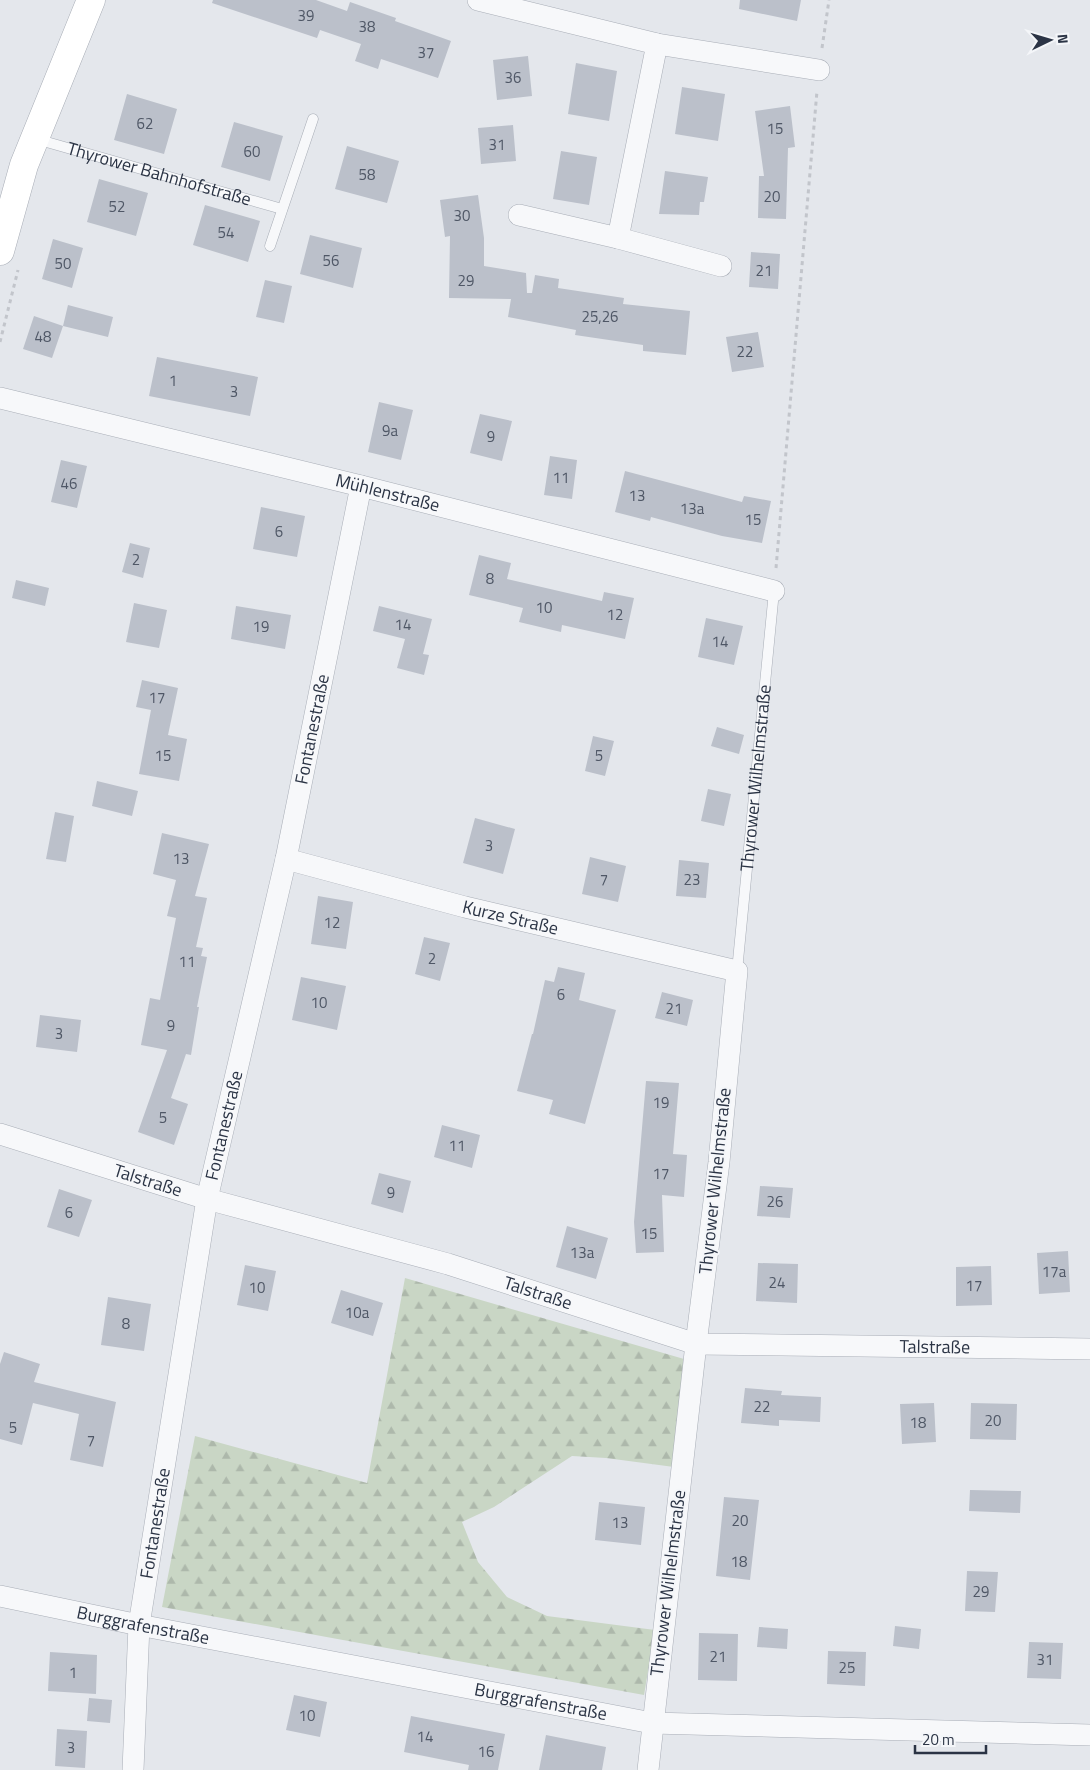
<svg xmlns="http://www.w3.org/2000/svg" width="1090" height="1770" viewBox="0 0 1090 1770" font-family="'Titillium Web',sans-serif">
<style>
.forest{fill:url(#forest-firs)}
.building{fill:#bbc0ca}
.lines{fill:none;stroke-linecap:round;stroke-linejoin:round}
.service-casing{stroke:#a9aeb7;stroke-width:11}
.minor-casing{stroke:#a9aeb7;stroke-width:22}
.secondary-casing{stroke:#a9aeb7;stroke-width:29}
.path{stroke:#c2c5cb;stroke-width:3;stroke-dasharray:4 4;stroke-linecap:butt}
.service{stroke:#f7f8fa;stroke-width:10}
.minor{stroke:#f7f8fa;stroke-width:21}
.secondary{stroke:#fff;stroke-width:28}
.labels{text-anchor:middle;stroke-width:4;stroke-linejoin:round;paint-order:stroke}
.number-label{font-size:15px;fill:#4f5766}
.street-label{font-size:18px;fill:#2b3445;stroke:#f4f6f9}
</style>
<defs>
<pattern id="forest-firs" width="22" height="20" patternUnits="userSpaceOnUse" patternTransform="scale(1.25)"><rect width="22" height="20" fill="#c9d6c5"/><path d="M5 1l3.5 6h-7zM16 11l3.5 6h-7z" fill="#adb8ab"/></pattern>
</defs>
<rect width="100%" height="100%" fill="#e4e7ec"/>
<path class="forest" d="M 405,1278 L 684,1359 L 674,1467 L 606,1458 L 572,1456 L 494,1507 L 462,1522 L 478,1562 L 507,1597 L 547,1616 L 655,1630 L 644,1695 L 162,1607 L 195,1436 L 367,1483 Z"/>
<path class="building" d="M 213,0 L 316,0 L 347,11 L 350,2 L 396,18 L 395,21 L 451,41 L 438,78 L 381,59 L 378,69 L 355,61 L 361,44 L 320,30 L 317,38 L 212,3 Z
M 740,0 L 801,0 L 797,21 L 739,9 Z
M 528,56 L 532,96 L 497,100 L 493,60 Z
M 576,63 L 617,71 L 609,121 L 568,114 Z
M 682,87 L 725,94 L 718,141 L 675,134 Z
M 127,94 L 177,109 L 164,154 L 114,140 Z
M 790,106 L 795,147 L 788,148 L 786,219 L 758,218 L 759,176 L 764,176 L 755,111 Z
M 234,122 L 283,136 L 270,181 L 221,167 Z
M 513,125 L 516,161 L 481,164 L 478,128 Z
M 347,146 L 399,161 L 387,203 L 335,189 Z
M 561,151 L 597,157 L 589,205 L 553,199 Z
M 665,171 L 708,177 L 704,202 L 700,202 L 699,215 L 659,214 Z
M 99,179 L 148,193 L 136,236 L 87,222 Z
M 478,195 L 484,238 L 484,266 L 526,273 L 527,293 L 532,293 L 535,275 L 559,279 L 558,288 L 624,298 L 623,304 L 690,311 L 686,355 L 643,351 L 643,345 L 575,335 L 576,330 L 508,317 L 511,299 L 449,298 L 450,236 L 445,237 L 440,200 Z
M 205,205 L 260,221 L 248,262 L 193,245 Z
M 310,235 L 362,248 L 353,288 L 300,274 Z
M 53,239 L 83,248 L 72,288 L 42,279 Z
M 751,252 L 780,254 L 778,289 L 749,287 Z
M 265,280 L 292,286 L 284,323 L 256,317 Z
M 68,305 L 113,317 L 108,337 L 63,326 Z
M 34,316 L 63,326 L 52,358 L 23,349 Z
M 758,332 L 764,367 L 732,372 L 726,337 Z
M 157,357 L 258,377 L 250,416 L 149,396 Z
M 379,402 L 413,410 L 401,460 L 368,452 Z
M 480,414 L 512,421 L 502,461 L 470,453 Z
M 550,456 L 577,460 L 572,499 L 544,495 Z
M 61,460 L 87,466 L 77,508 L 51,502 Z
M 625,471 L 742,502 L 744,496 L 771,501 L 762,543 L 722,536 L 651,517 L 650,521 L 615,512 Z
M 261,507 L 305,516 L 297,557 L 253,549 Z
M 130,543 L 150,548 L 143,578 L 122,572 Z
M 479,555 L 511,563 L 507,579 L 602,601 L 604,592 L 634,598 L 625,639 L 562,625 L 561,632 L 519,622 L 523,608 L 469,595 Z
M 16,580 L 49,588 L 45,606 L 12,598 Z
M 134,603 L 167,610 L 159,648 L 126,642 Z
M 236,606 L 291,615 L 285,649 L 231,639 Z
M 379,606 L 432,619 L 423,654 L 429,655 L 424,675 L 397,668 L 405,639 L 373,631 Z
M 706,618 L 743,626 L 734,665 L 698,657 Z
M 142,680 L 178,688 L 168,735 L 187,739 L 179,781 L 139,774 L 151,710 L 136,707 Z
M 717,727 L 744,735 L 739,754 L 711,746 Z
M 593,736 L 614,741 L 605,776 L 585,771 Z
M 97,781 L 138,791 L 132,816 L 92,806 Z
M 708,789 L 731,794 L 724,826 L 701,821 Z
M 55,812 L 74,816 L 66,862 L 46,859 Z
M 475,818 L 515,829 L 503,874 L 463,863 Z
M 162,833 L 209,844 L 195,896 L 207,898 L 196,947 L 203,948 L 201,956 L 207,957 L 197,1007 L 199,1007 L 191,1055 L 186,1054 L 171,1098 L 188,1104 L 174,1145 L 138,1132 L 167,1050 L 141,1045 L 150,998 L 160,1000 L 176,918 L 167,916 L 176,880 L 153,874 Z
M 590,857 L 626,866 L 618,902 L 582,894 Z
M 679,860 L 709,863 L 706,898 L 676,896 Z
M 318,896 L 353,902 L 346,949 L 311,944 Z
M 424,937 L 450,943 L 440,981 L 415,974 Z
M 558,967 L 585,973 L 579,1000 L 616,1010 L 585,1124 L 549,1114 L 553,1100 L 517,1091 L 532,1034 L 533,1034 L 545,980 L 554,982 Z
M 301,977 L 346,986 L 337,1030 L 292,1020 Z
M 662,992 L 693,1000 L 687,1026 L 655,1018 Z
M 40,1015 L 81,1020 L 77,1052 L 36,1047 Z
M 646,1081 L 679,1083 L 673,1154 L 687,1155 L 684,1197 L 662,1195 L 664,1252 L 636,1253 L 634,1222 Z
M 442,1125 L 480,1135 L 472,1168 L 434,1157 Z
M 379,1173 L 411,1181 L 403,1213 L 371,1204 Z
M 760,1186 L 793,1188 L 790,1218 L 757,1216 Z
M 59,1189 L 92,1200 L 79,1237 L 47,1227 Z
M 567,1226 L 608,1238 L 596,1279 L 556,1267 Z
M 1068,1251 L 1070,1292 L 1039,1294 L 1037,1253 Z
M 758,1263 L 798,1264 L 797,1303 L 756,1301 Z
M 245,1265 L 276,1271 L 268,1311 L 237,1305 Z
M 991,1266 L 992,1305 L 956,1306 L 956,1267 Z
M 341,1290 L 383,1303 L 373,1336 L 331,1323 Z
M 108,1297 L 151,1304 L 144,1351 L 101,1345 Z
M 4,1352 L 40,1364 L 34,1382 L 116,1402 L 103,1467 L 70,1460 L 79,1414 L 33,1403 L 22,1445 L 0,1439 L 0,1364 Z
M 745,1388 L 782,1391 L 781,1395 L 821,1397 L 820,1422 L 779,1420 L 779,1426 L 741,1423 Z
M 934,1403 L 936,1442 L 902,1444 L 900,1404 Z
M 971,1403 L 1017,1404 L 1016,1440 L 970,1439 Z
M 970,1490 L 1021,1491 L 1020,1513 L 969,1511 Z
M 724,1497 L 759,1500 L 750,1580 L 716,1576 Z
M 599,1502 L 645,1507 L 641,1545 L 595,1540 Z
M 967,1571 L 998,1572 L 995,1612 L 965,1611 Z
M 895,1626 L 921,1629 L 919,1649 L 893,1646 Z
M 759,1627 L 788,1629 L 787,1649 L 757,1647 Z
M 699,1633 L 738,1634 L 737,1681 L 698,1680 Z
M 1029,1642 L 1063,1643 L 1061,1679 L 1027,1678 Z
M 828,1651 L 866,1652 L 865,1686 L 827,1684 Z
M 50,1652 L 97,1655 L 96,1694 L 48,1691 Z
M 294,1695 L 327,1702 L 320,1737 L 286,1730 Z
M 89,1698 L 112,1700 L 110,1723 L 87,1721 Z
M 411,1716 L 505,1734 L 498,1770 L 468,1770 L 469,1765 L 404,1752 Z
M 57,1729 L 87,1731 L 85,1768 L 55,1766 Z
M 546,1735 L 606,1747 L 602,1770 L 539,1770 Z"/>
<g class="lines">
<g class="service-casing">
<g id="service">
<path id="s1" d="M 36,139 L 282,209"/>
<path d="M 270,246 L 313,119"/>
<path id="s2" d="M 737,971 L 774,591"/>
</g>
</g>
<g class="minor-casing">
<g id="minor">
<path d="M 478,0 L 657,44 L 819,70"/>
<path d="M 519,215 L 618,238 L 721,266"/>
<path d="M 618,238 L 657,44"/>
<path id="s3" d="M 0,398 L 361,486 L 774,591"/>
<path id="s4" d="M 286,859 L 465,907 L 737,971 L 719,1162 L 696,1344 L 648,1770"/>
<path id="s5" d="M 0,1134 L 207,1199 L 448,1264 L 696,1344 L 1090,1349"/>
<path id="s6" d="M 0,1596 L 139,1625 L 652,1723 L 1090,1735"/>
<path id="s7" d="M 133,1770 L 139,1625 L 207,1199 L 286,859 L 361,486"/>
</g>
</g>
<g class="secondary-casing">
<path id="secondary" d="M 0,251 L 24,165 L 91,0"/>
</g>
<path class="path" d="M 822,48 L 829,0
M 0,342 L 18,270
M 776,568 L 817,91"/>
<use href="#service" class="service"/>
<use href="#minor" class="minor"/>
<use href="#secondary" class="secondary"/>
</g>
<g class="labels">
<g class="number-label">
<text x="306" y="21">39</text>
<text x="367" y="32">38</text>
<text x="426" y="58">37</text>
<text x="513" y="83">36</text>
<text x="145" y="129">62</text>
<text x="775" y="134">15</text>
<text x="497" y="150">31</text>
<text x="252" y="157">60</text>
<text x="367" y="180">58</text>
<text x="772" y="202">20</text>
<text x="117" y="212">52</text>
<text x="462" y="221">30</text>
<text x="226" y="238">54</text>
<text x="331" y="266">56</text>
<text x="63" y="269">50</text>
<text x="764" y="276">21</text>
<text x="466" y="286">29</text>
<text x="600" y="322">25,26</text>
<text x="43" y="342">48</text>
<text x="745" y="357">22</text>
<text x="173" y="386">1</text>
<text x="234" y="397">3</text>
<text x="390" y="436">9a</text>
<text x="491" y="442">9</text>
<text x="561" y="483">11</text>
<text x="69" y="489">46</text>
<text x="637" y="501">13</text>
<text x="692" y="514">13a</text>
<text x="753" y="525">15</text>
<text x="279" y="537">6</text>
<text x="136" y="565">2</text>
<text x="490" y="584">8</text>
<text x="544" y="613">10</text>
<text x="615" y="620">12</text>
<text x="403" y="630">14</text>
<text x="261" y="632">19</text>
<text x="720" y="647">14</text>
<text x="157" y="703">17</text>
<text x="163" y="761">15</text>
<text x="599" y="761">5</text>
<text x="489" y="851">3</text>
<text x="181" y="864">13</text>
<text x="604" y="885">7</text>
<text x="692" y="885">23</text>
<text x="332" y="928">12</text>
<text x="432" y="964">2</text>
<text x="187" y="967">11</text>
<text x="561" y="1000">6</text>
<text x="319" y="1008">10</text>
<text x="674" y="1014">21</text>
<text x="171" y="1031">9</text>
<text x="59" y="1039">3</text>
<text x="661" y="1108">19</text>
<text x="163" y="1123">5</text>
<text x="457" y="1151">11</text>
<text x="661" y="1179">17</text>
<text x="391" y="1198">9</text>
<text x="775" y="1207">26</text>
<text x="69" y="1218">6</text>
<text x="649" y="1239">15</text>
<text x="582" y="1258">13a</text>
<text x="1054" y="1277">17a</text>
<text x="777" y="1288">24</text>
<text x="974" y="1291">17</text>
<text x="257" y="1293">10</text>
<text x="357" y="1318">10a</text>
<text x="126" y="1329">8</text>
<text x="762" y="1412">22</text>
<text x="993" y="1426">20</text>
<text x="918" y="1428">18</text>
<text x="13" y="1433">5</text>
<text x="91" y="1446">7</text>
<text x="740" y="1526">20</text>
<text x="620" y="1528">13</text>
<text x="739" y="1567">18</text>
<text x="981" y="1597">29</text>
<text x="718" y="1662">21</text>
<text x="1045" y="1665">31</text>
<text x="847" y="1673">25</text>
<text x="73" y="1678">1</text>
<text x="307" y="1721">10</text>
<text x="425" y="1742">14</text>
<text x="71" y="1753">3</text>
<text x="486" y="1757">16</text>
</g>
<g class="street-label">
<text dy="6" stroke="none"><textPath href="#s1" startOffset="128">Thyrower Bahnhofstraße</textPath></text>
<text dy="6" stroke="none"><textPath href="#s3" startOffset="399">Mühlenstraße</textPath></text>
<text dy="6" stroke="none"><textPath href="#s7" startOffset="1058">Fontanestraße</textPath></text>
<text dy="6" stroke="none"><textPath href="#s2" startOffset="194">Thyrower Wilhelmstraße</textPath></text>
<text dy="6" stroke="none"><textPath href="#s4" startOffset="232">Kurze Straße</textPath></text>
<text dy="6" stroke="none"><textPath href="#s7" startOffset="652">Fontanestraße</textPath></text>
<text dy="6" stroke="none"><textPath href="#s5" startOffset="155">Talstraße</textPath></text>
<text transform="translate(715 1181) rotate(-84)" y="6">Thyrower Wilhelmstraße</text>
<text dy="6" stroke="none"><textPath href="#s5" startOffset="561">Talstraße</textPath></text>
<text dy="6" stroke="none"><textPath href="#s5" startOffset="966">Talstraße</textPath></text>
<text dy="6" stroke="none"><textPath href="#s7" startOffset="248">Fontanestraße</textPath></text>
<text transform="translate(668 1583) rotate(-83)" y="6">Thyrower Wilhelmstraße</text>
<text dy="6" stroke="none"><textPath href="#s6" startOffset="146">Burggrafenstraße</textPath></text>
<text dy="6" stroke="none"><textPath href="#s6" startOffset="551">Burggrafenstraße</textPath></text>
</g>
</g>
<g transform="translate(1050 40) rotate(85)" stroke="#f4f6f9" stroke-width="4" paint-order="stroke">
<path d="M0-4L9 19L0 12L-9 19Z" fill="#2b3445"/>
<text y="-8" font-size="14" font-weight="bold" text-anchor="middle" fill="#2b3445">N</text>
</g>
<path d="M915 1745v8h71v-8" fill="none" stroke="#2b3445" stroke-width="2.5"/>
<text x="922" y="1745" font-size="15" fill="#2b3445" stroke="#f4f6f9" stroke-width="4" paint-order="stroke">20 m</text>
</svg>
